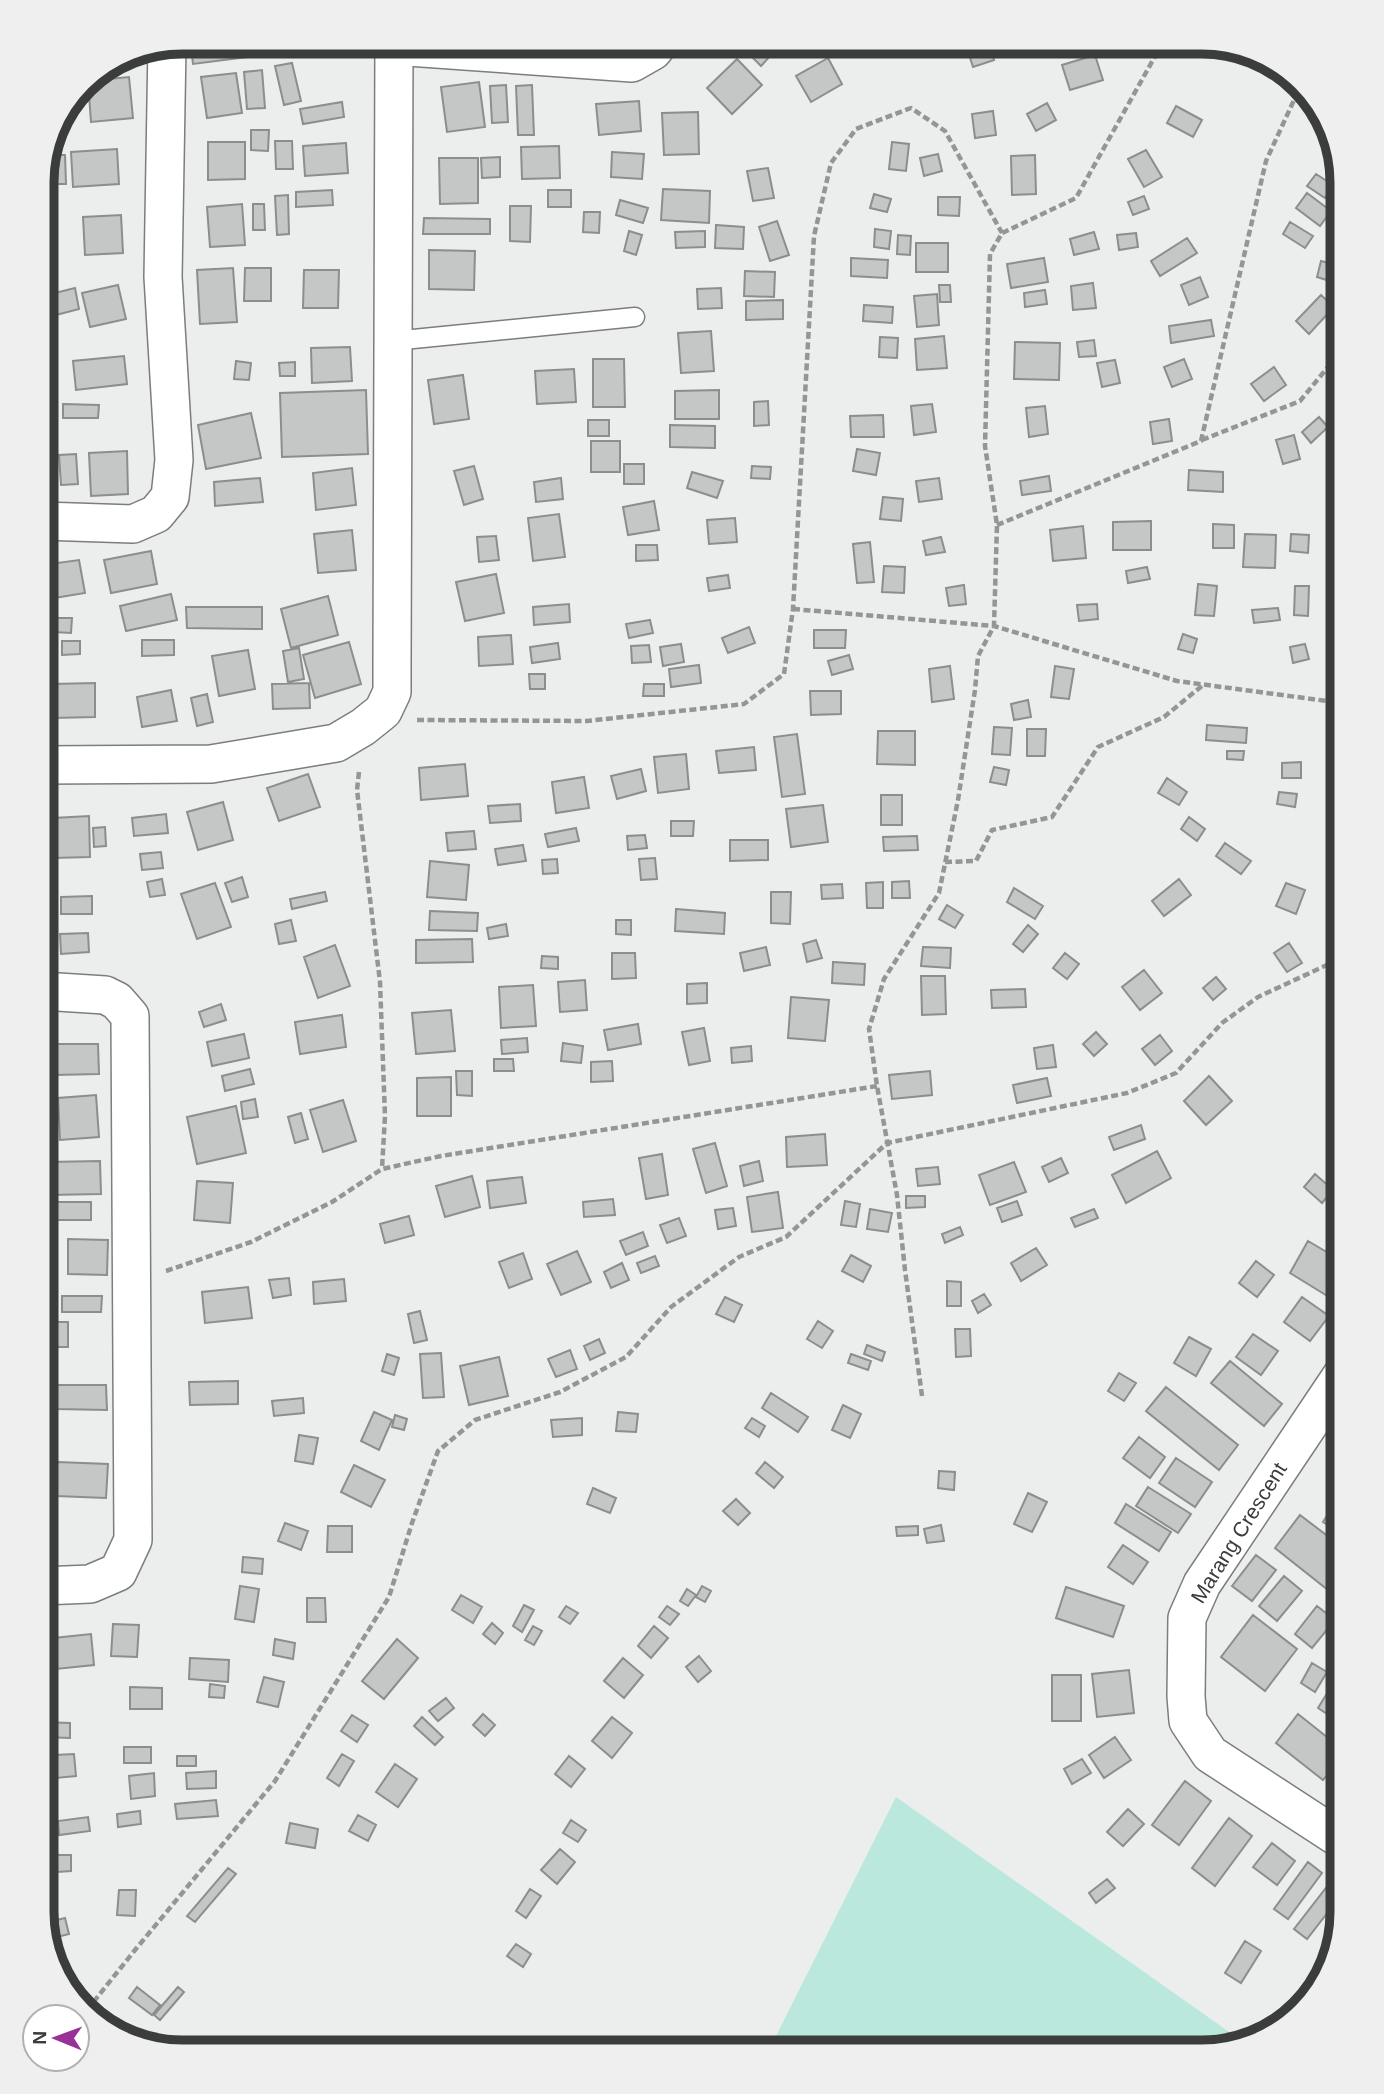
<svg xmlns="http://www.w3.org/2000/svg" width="1384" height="2094" viewBox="0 0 1384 2094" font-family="Arial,sans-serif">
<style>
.green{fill:#bbe8dc}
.building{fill:#c4c7c6;stroke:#8b8e8d;stroke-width:2}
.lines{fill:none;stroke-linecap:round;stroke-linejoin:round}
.service-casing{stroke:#7b7e7d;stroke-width:21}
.minor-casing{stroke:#7b7e7d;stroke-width:40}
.path{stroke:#949695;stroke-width:4.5;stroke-dasharray:7 3.5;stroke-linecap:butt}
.service{stroke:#fff;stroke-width:18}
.minor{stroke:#fff;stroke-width:37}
.labels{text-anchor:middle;stroke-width:6;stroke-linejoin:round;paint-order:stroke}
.street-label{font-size:21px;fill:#3b3c3c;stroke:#fff}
.rim{fill:none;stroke:#3b3c3c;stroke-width:9}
</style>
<rect width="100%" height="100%" fill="#ebeeed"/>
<path class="green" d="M 896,1797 L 1242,2041 L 1203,2052 L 768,2052 Z"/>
<path class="building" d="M 232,42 L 253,42 L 255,56 L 193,64 L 191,47 Z
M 766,42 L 775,42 L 779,46 L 761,66 L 752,57 Z
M 965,42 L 989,42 L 994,60 L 973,67 Z
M 1061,42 L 1097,42 L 1066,54 Z
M 1095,55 L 1103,80 L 1070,90 L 1062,65 Z
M 828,58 L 842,84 L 811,102 L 796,76 Z
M 737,59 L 762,85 L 732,114 L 707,88 Z
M 292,63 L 301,101 L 284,105 L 275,66 Z
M 262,70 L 265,108 L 247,109 L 244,72 Z
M 236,73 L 242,113 L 207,118 L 201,77 Z
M 129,77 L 133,118 L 91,122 L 88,81 Z
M 479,82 L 485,127 L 447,132 L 441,87 Z
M 506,85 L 508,122 L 492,123 L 490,86 Z
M 532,85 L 534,135 L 518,135 L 516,86 Z
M 639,101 L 641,131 L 599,135 L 596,104 Z
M 342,102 L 344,117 L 303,124 L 300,109 Z
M 1047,103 L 1056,120 L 1036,131 L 1027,114 Z
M 1176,106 L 1202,120 L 1193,137 L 1167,123 Z
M 993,111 L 996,135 L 975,138 L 972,114 Z
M 698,112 L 699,154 L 664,155 L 662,113 Z
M 251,130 L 269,130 L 268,151 L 251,150 Z
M 275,141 L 292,141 L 293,169 L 276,169 Z
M 208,142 L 245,142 L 245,179 L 208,180 Z
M 892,142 L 909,144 L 906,171 L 889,169 Z
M 346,143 L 348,173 L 305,176 L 303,146 Z
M 559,146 L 560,178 L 522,179 L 521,147 Z
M 117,149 L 119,184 L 73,187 L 71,152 Z
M 1146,150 L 1162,177 L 1144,187 L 1128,159 Z
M 612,152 L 644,154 L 642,179 L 611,177 Z
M 938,154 L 942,171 L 924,176 L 920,158 Z
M 46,155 L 65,155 L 66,184 L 42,184 L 42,173 Z
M 1035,155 L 1036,194 L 1012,195 L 1011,156 Z
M 500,157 L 500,177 L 482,178 L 481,158 Z
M 439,158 L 478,158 L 478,203 L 440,204 Z
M 768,168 L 774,198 L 753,201 L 747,171 Z
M 1316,174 L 1333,185 L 1325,198 L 1307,186 Z
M 663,189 L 710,191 L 709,223 L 661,220 Z
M 332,190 L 333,205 L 296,207 L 296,192 Z
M 548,190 L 571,190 L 571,207 L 548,207 Z
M 1307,193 L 1331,211 L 1320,226 L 1296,208 Z
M 874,194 L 891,199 L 887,212 L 870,208 Z
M 288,195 L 289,234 L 277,235 L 275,196 Z
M 1144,196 L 1149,209 L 1133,215 L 1128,202 Z
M 938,197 L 960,197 L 959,216 L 938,215 Z
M 620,200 L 648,208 L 643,223 L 616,215 Z
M 242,204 L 245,245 L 210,247 L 207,207 Z
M 253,204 L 264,204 L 265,230 L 253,230 Z
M 510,206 L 531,206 L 530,242 L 510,241 Z
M 584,212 L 600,212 L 599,233 L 583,232 Z
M 121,215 L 123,253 L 85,255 L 83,217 Z
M 424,218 L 490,219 L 490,234 L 423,234 Z
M 777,221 L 789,255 L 770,261 L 759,227 Z
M 1290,222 L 1313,236 L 1305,248 L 1283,234 Z
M 716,225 L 744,227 L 743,249 L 715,248 Z
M 875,229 L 891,231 L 889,249 L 874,247 Z
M 629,231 L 642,235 L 636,255 L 624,251 Z
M 705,231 L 705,247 L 676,248 L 675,232 Z
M 1094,232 L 1099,249 L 1074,255 L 1070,239 Z
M 1136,233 L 1138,247 L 1119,250 L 1117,235 Z
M 898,235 L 911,236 L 910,255 L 897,254 Z
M 1187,238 L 1197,253 L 1160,276 L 1151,261 Z
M 916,243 L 948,243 L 948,272 L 916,272 Z
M 429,250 L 475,251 L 474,290 L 429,289 Z
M 851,258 L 888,260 L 887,278 L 851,276 Z
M 1044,258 L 1048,282 L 1011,288 L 1007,264 Z
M 1321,261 L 1341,266 L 1336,283 L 1317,277 Z
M 233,268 L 237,322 L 200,324 L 197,270 Z
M 245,268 L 271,268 L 271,301 L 244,301 Z
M 304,270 L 339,270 L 338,308 L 303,308 Z
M 745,271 L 775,272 L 774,297 L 744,296 Z
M 1200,277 L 1208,297 L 1189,305 L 1181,285 Z
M 1093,283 L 1096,308 L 1073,310 L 1071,286 Z
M 118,285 L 126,319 L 90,327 L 82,293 Z
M 939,285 L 950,285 L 951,302 L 940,302 Z
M 75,288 L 79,309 L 56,315 L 51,294 Z
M 721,288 L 722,308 L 698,309 L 697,289 Z
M 1045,290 L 1047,304 L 1025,307 L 1024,293 Z
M 937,294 L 939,325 L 917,327 L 914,296 Z
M 1321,295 L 1334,307 L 1309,334 L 1296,321 Z
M 783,300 L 783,319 L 746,320 L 746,301 Z
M 864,305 L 893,307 L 892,323 L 863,321 Z
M 1211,320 L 1214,336 L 1171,343 L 1169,326 Z
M 711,331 L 714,371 L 681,373 L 678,333 Z
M 944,336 L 947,368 L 917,370 L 915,339 Z
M 880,337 L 898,338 L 897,358 L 879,357 Z
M 1094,340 L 1096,356 L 1079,357 L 1077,342 Z
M 1015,342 L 1060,343 L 1059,380 L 1014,379 Z
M 350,347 L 352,381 L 312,383 L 311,348 Z
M 124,356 L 127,384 L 76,390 L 73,361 Z
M 593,359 L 624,359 L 625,407 L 593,407 Z
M 1184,359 L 1192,379 L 1172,387 L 1164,367 Z
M 1115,360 L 1120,383 L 1102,387 L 1097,363 Z
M 236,361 L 251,363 L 249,380 L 234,379 Z
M 295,362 L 295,376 L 280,376 L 279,363 Z
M 1274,367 L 1286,385 L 1264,401 L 1251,384 Z
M 574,369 L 576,402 L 537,404 L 535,371 Z
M 463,375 L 469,419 L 434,424 L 428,380 Z
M 366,390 L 368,454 L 282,457 L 280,393 Z
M 719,390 L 719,419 L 675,419 L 675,391 Z
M 768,401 L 769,425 L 754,426 L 754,402 Z
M 63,404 L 99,405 L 98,418 L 63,418 Z
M 932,404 L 936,432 L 914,435 L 911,406 Z
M 1045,406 L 1048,434 L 1029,437 L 1026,408 Z
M 251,413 L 261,458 L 206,469 L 198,425 Z
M 883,415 L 884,437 L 851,437 L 850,416 Z
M 1319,417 L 1328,427 L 1311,443 L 1302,432 Z
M 1169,419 L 1172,441 L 1153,444 L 1150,422 Z
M 588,420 L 609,420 L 609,436 L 588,436 Z
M 670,425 L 715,426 L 715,448 L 670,447 Z
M 1294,435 L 1300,459 L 1283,464 L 1276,440 Z
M 591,441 L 620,441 L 620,472 L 591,472 Z
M 857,449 L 880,453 L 876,475 L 853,471 Z
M 127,451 L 128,494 L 91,496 L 89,453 Z
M 76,454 L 78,484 L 61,485 L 59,455 Z
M 624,464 L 644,464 L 644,484 L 624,484 Z
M 474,466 L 483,499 L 464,505 L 454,471 Z
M 752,466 L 771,467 L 770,479 L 751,478 Z
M 352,468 L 356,505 L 316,510 L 313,473 Z
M 1189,470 L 1223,472 L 1223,492 L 1188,490 Z
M 692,472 L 723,481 L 717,498 L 687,488 Z
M 1049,476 L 1051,491 L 1022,495 L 1020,481 Z
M 260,478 L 263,502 L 215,506 L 214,482 Z
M 561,478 L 563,499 L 536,502 L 534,482 Z
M 939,478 L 942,499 L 919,502 L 916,481 Z
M 883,497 L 903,499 L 901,521 L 880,519 Z
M 654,501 L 659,530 L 628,535 L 623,507 Z
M 559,514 L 565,557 L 533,561 L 528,518 Z
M 735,518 L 737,542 L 709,544 L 707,520 Z
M 1151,521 L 1151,550 L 1113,550 L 1113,522 Z
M 1213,524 L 1234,525 L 1234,548 L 1213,548 Z
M 1083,526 L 1086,558 L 1053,561 L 1050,530 Z
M 352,530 L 356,570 L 318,573 L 314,534 Z
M 1245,534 L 1276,535 L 1275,568 L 1243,567 Z
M 1291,534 L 1309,535 L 1308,553 L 1290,551 Z
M 496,536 L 499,560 L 479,562 L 477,537 Z
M 941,537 L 945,552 L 926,555 L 923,541 Z
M 870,542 L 874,582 L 857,583 L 853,544 Z
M 636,545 L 657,545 L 658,560 L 636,561 Z
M 151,551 L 157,584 L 111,593 L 104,560 Z
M 79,560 L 85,593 L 42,600 L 42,565 Z
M 884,566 L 905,567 L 904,593 L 882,592 Z
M 1147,567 L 1150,579 L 1128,583 L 1126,571 Z
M 496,574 L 504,613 L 465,621 L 456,582 Z
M 728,575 L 730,588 L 709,591 L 707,578 Z
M 1198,584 L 1217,586 L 1214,616 L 1195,615 Z
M 964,585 L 966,604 L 949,606 L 946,588 Z
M 1295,586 L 1309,586 L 1308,616 L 1294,615 Z
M 171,594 L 177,620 L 126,631 L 120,606 Z
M 328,596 L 338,635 L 291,648 L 281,609 Z
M 569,604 L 570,622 L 534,625 L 533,607 Z
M 1097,604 L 1098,619 L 1079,621 L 1077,605 Z
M 186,607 L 262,607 L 262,629 L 187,628 Z
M 1278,608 L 1280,620 L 1254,623 L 1252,610 Z
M 53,618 L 72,618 L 71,633 L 53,632 Z
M 650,620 L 653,633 L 629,638 L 626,624 Z
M 749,627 L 755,643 L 728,653 L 722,638 Z
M 814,630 L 846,630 L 845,648 L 814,648 Z
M 1183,634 L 1197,639 L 1193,653 L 1178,649 Z
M 511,635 L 513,664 L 479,666 L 478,637 Z
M 142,640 L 174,640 L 174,655 L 142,656 Z
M 42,641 L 56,641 L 57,667 L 42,667 Z
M 62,641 L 80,641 L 80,654 L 62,655 Z
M 349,642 L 361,684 L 315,698 L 303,655 Z
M 558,643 L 560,659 L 532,663 L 530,647 Z
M 681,644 L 684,662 L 663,666 L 660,647 Z
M 1305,644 L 1309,659 L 1293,663 L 1290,647 Z
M 649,645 L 651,662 L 632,663 L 631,646 Z
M 299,648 L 304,679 L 288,682 L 283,651 Z
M 248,650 L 255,689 L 219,696 L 212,656 Z
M 849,655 L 853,669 L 832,675 L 828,661 Z
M 699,665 L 701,683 L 671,687 L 669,669 Z
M 950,666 L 954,699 L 932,702 L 929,669 Z
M 1055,666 L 1074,669 L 1069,699 L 1051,697 Z
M 529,674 L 545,674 L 545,689 L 530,689 Z
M 95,683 L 95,717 L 52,718 L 52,684 Z
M 309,683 L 310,708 L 273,709 L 272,684 Z
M 644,684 L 664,684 L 664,696 L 643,696 Z
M 171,690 L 177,721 L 142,727 L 137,697 Z
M 810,691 L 841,691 L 841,714 L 811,715 Z
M 207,694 L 213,722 L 197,726 L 191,698 Z
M 1028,700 L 1031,717 L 1014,720 L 1011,704 Z
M 1207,725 L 1247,728 L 1246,743 L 1206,740 Z
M 994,727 L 1012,728 L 1010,755 L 992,754 Z
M 1027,729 L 1046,729 L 1045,756 L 1027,756 Z
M 878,731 L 915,731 L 915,765 L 877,764 Z
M 797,734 L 805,794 L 782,797 L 774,737 Z
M 754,747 L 756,770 L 719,773 L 716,751 Z
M 1227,751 L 1244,751 L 1243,760 L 1227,759 Z
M 686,754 L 689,789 L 658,793 L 654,757 Z
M 1301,762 L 1301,778 L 1282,778 L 1282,763 Z
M 465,764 L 468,796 L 421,800 L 419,768 Z
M 994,767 L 1009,770 L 1006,785 L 990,782 Z
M 641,769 L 646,791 L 617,799 L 611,776 Z
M 308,774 L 320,807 L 279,821 L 267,788 Z
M 584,777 L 589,808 L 556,813 L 552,782 Z
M 1167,778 L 1187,792 L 1179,805 L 1158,793 Z
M 1279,792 L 1297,794 L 1295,807 L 1277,804 Z
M 881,795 L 902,795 L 902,825 L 881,825 Z
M 223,802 L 233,840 L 198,850 L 187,812 Z
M 520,804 L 521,821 L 490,823 L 488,806 Z
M 823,805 L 828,842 L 791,847 L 786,809 Z
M 166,814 L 168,833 L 134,836 L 132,818 Z
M 89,816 L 90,857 L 54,858 L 53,818 Z
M 1189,817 L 1205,829 L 1197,841 L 1181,829 Z
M 671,821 L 694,821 L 693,836 L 671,836 Z
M 105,827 L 106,846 L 94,847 L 93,828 Z
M 576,828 L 579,841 L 548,847 L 545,834 Z
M 474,831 L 476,849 L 448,851 L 446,833 Z
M 645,835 L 647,848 L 628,850 L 627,836 Z
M 917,836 L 918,850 L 884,851 L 883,837 Z
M 730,840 L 768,840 L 768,860 L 730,861 Z
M 1225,843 L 1251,861 L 1241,874 L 1216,856 Z
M 523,845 L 526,861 L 498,865 L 495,849 Z
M 161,852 L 163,868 L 142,870 L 140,854 Z
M 655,858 L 657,879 L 641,880 L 639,859 Z
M 557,859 L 558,873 L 543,874 L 542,860 Z
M 430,861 L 469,865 L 466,900 L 427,897 Z
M 242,877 L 248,897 L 232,902 L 225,883 Z
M 162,879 L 165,895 L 150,897 L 147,882 Z
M 1179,879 L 1191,895 L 1164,916 L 1152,901 Z
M 909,881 L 910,898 L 892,898 L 892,882 Z
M 883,882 L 883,908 L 867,908 L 866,883 Z
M 215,883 L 231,927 L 197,939 L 181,894 Z
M 1286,883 L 1305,890 L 1296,914 L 1276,906 Z
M 842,884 L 843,898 L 822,899 L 821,885 Z
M 1014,888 L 1043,906 L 1035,919 L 1007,902 Z
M 325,892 L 327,901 L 292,909 L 290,899 Z
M 771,892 L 791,892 L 790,924 L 771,923 Z
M 92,896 L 92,914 L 61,914 L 61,897 Z
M 947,905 L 963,915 L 955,928 L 939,919 Z
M 676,909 L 725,913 L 724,934 L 675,931 Z
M 430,911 L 478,913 L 477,931 L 429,930 Z
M 291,920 L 296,941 L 279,944 L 275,924 Z
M 616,920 L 631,920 L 631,935 L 616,934 Z
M 506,924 L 508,936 L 489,939 L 487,928 Z
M 1028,925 L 1038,934 L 1023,952 L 1013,944 Z
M 88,933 L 89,952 L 61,954 L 60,934 Z
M 472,939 L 473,962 L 416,963 L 416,940 Z
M 816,940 L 822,958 L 807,962 L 803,944 Z
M 1289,943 L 1302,963 L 1287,972 L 1274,953 Z
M 335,945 L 350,986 L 318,998 L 304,957 Z
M 766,947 L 770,965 L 744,971 L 740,953 Z
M 923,947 L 951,948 L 950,968 L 921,966 Z
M 612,953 L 635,953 L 636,978 L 612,979 Z
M 1065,953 L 1079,964 L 1067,979 L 1053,968 Z
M 542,956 L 558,957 L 558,969 L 541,968 Z
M 833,962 L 865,964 L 864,985 L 832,983 Z
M 1144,970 L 1162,993 L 1140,1010 L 1122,987 Z
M 921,976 L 945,976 L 946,1014 L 922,1015 Z
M 1216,977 L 1226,989 L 1213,1000 L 1203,988 Z
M 585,980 L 587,1010 L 560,1012 L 558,982 Z
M 707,983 L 707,1003 L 687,1004 L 687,984 Z
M 533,985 L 536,1026 L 501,1028 L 499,987 Z
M 1025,989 L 1026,1007 L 992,1008 L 991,990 Z
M 791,997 L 829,1000 L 825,1041 L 788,1038 Z
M 221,1004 L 226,1020 L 204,1027 L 199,1012 Z
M 451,1010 L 455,1051 L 416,1054 L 412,1013 Z
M 342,1015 L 346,1047 L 300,1054 L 295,1022 Z
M 638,1024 L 641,1044 L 608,1050 L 604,1030 Z
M 704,1028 L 710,1061 L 689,1065 L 682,1032 Z
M 1096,1032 L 1107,1044 L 1094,1056 L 1083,1044 Z
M 244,1034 L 249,1058 L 212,1066 L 207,1042 Z
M 1160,1035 L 1172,1051 L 1155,1065 L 1142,1049 Z
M 527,1038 L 528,1052 L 502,1054 L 501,1040 Z
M 563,1043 L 583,1046 L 581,1063 L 561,1061 Z
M 55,1044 L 98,1044 L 99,1074 L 55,1075 Z
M 1053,1045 L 1056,1067 L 1037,1069 L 1034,1048 Z
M 751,1046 L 752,1061 L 732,1063 L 731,1048 Z
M 494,1059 L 513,1059 L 514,1071 L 494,1071 Z
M 612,1061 L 613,1081 L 591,1082 L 591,1062 Z
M 250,1069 L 254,1084 L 225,1091 L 222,1076 Z
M 456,1071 L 472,1071 L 472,1096 L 457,1095 Z
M 930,1071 L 932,1095 L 892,1099 L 889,1075 Z
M 1209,1076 L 1232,1101 L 1206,1125 L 1184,1101 Z
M 451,1077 L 451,1116 L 417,1116 L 417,1078 Z
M 1047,1078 L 1051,1096 L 1017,1103 L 1013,1085 Z
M 96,1095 L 99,1137 L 60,1140 L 58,1098 Z
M 255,1099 L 258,1117 L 243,1119 L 241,1102 Z
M 343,1100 L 356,1141 L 323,1152 L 310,1110 Z
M 236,1106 L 246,1153 L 197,1164 L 187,1117 Z
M 301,1113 L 308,1139 L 295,1143 L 288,1117 Z
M 1141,1125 L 1145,1139 L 1114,1150 L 1109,1137 Z
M 825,1134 L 827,1165 L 787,1167 L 786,1137 Z
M 715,1143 L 727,1186 L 706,1193 L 693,1149 Z
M 1157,1151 L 1171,1178 L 1126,1203 L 1112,1175 Z
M 662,1154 L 668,1195 L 646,1199 L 639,1158 Z
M 1061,1158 L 1068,1173 L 1049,1182 L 1042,1167 Z
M 100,1161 L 101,1194 L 48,1195 L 47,1162 Z
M 759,1161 L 763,1181 L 744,1186 L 740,1166 Z
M 1014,1162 L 1026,1192 L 990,1205 L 979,1175 Z
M 938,1167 L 940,1184 L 918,1186 L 916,1169 Z
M 1315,1174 L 1333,1190 L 1322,1203 L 1304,1187 Z
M 472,1176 L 480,1207 L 445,1217 L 436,1186 Z
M 522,1177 L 526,1203 L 490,1208 L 487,1181 Z
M 197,1181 L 233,1183 L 230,1223 L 194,1220 Z
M 778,1192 L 783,1228 L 752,1232 L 747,1197 Z
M 906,1196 L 925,1196 L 925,1207 L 906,1208 Z
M 613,1199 L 615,1215 L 584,1217 L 583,1202 Z
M 845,1201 L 860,1204 L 856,1227 L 841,1225 Z
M 1017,1201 L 1022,1215 L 1002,1222 L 997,1208 Z
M 51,1202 L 91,1202 L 91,1220 L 51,1220 Z
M 733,1208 L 736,1226 L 718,1229 L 715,1210 Z
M 870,1209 L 892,1213 L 888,1232 L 867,1229 Z
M 1094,1209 L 1098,1218 L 1075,1227 L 1071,1218 Z
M 409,1216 L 414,1235 L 385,1243 L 380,1224 Z
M 679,1218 L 686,1236 L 667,1243 L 660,1225 Z
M 960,1227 L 963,1235 L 945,1243 L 942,1234 Z
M 643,1232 L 648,1246 L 626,1255 L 620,1241 Z
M 68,1239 L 108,1240 L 107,1275 L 68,1274 Z
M 1308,1241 L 1342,1261 L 1342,1305 L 1290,1273 Z
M 1036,1248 L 1047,1265 L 1021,1281 L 1011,1263 Z
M 577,1251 L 591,1282 L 561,1295 L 547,1264 Z
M 523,1253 L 532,1279 L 509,1288 L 499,1262 Z
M 851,1255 L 871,1266 L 863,1282 L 842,1271 Z
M 655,1256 L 659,1266 L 641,1273 L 637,1263 Z
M 1256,1261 L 1274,1275 L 1257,1297 L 1239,1283 Z
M 622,1263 L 629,1280 L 611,1288 L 604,1272 Z
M 289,1278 L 291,1295 L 273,1298 L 269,1280 Z
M 344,1279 L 346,1301 L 314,1304 L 313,1282 Z
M 947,1281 L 961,1282 L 961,1306 L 947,1306 Z
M 248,1287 L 252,1318 L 205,1323 L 202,1292 Z
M 984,1294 L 991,1305 L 978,1313 L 972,1301 Z
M 62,1296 L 102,1296 L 101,1312 L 62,1312 Z
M 725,1297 L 742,1305 L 734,1322 L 716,1314 Z
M 1302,1297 L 1329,1316 L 1310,1341 L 1284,1322 Z
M 420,1311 L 427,1340 L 414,1343 L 408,1314 Z
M 818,1321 L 833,1331 L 822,1348 L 807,1339 Z
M 49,1322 L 68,1322 L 68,1347 L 48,1347 Z
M 955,1329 L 970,1329 L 971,1356 L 956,1357 Z
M 1253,1334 L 1278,1351 L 1261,1375 L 1236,1357 Z
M 1189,1337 L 1211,1349 L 1196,1376 L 1174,1363 Z
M 599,1339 L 605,1353 L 590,1360 L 584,1346 Z
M 867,1345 L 885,1352 L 882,1361 L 864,1354 Z
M 570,1350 L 577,1369 L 556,1377 L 548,1359 Z
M 441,1353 L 444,1397 L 423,1398 L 420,1354 Z
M 387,1354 L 399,1358 L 394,1375 L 382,1371 Z
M 851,1354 L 871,1361 L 868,1370 L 848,1363 Z
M 499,1357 L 508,1396 L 469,1405 L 460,1366 Z
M 1230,1361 L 1282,1404 L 1264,1426 L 1211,1383 Z
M 1119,1373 L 1136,1383 L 1124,1401 L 1108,1391 Z
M 238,1381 L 238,1404 L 190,1405 L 189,1382 Z
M 57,1385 L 106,1385 L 107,1410 L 57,1409 Z
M 1166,1387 L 1238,1445 L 1219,1470 L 1146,1411 Z
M 771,1393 L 808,1417 L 798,1432 L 762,1408 Z
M 303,1398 L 304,1413 L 274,1416 L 272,1401 Z
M 843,1405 L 861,1414 L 850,1438 L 832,1430 Z
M 374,1412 L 392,1420 L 379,1450 L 361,1441 Z
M 618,1412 L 638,1414 L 636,1432 L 616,1431 Z
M 395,1415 L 407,1419 L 404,1430 L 392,1427 Z
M 582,1418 L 582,1435 L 553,1437 L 551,1420 Z
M 752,1418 L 765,1426 L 759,1437 L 745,1428 Z
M 299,1435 L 318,1438 L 313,1464 L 295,1461 Z
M 1139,1437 L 1165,1457 L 1150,1478 L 1123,1458 Z
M 1176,1458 L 1212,1482 L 1195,1507 L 1159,1483 Z
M 57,1462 L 108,1464 L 106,1498 L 56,1496 Z
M 765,1462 L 783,1477 L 774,1488 L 756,1473 Z
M 354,1465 L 385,1480 L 371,1507 L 341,1492 Z
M 939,1471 L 955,1472 L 954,1490 L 938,1488 Z
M 1148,1487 L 1191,1514 L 1178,1533 L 1136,1506 Z
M 593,1488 L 616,1498 L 610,1513 L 587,1504 Z
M 1028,1493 L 1047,1502 L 1032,1532 L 1014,1524 Z
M 1340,1495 L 1342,1496 L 1342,1534 L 1323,1522 Z
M 736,1499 L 750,1513 L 738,1525 L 723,1511 Z
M 1126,1504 L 1171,1532 L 1159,1551 L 1115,1523 Z
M 1300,1515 L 1342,1547 L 1342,1572 L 1328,1590 L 1275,1548 Z
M 285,1523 L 308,1531 L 301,1550 L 278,1541 Z
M 941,1525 L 944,1541 L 927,1543 L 924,1529 Z
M 328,1526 L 352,1526 L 352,1552 L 327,1552 Z
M 918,1526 L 918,1535 L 897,1536 L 896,1527 Z
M 1123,1545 L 1148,1562 L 1133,1584 L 1108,1567 Z
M 1256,1555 L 1276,1570 L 1252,1601 L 1232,1586 Z
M 243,1557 L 263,1559 L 262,1574 L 242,1572 Z
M 1284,1576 L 1302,1591 L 1277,1621 L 1259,1606 Z
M 240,1586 L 259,1589 L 254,1622 L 235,1619 Z
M 702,1586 L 711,1591 L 705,1602 L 696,1597 Z
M 1066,1587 L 1124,1606 L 1113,1637 L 1056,1618 Z
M 687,1589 L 696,1595 L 688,1606 L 680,1601 Z
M 461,1595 L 482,1607 L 473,1623 L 452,1610 Z
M 307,1598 L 325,1598 L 326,1622 L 307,1622 Z
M 524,1605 L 534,1610 L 522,1632 L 513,1626 Z
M 566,1606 L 578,1613 L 570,1624 L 559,1617 Z
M 667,1606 L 679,1614 L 670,1625 L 659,1617 Z
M 1317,1606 L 1335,1620 L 1312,1648 L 1295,1634 Z
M 1253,1615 L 1297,1649 L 1265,1691 L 1221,1657 Z
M 492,1623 L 503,1633 L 495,1644 L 483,1634 Z
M 113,1624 L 139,1625 L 137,1657 L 111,1656 Z
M 533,1626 L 542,1631 L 534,1645 L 525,1640 Z
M 654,1626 L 668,1638 L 651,1658 L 638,1646 Z
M 91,1634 L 94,1665 L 46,1670 L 44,1639 Z
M 275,1639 L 295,1643 L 293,1659 L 273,1655 Z
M 397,1639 L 418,1658 L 384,1699 L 362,1681 Z
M 699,1656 L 711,1671 L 698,1682 L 686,1667 Z
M 190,1658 L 229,1660 L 228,1682 L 189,1679 Z
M 623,1658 L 643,1675 L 624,1698 L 604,1681 Z
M 1312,1663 L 1327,1672 L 1315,1692 L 1301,1683 Z
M 1129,1670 L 1134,1713 L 1097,1717 L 1092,1674 Z
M 1339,1674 L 1342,1676 L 1342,1724 L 1318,1708 Z
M 1052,1675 L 1081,1675 L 1081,1721 L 1052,1721 Z
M 264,1677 L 284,1682 L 278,1707 L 257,1702 Z
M 210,1684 L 225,1686 L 224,1698 L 209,1697 Z
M 130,1687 L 162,1688 L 162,1709 L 130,1709 Z
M 446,1698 L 454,1708 L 438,1721 L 429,1711 Z
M 483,1714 L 495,1725 L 485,1736 L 473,1725 Z
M 1298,1714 L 1342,1749 L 1342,1756 L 1323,1780 L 1276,1743 Z
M 352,1715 L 368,1725 L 357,1742 L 341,1731 Z
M 422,1717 L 443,1737 L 435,1745 L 414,1726 Z
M 612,1717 L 632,1733 L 612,1758 L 592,1741 Z
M 42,1722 L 70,1723 L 70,1738 L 42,1737 Z
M 1115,1737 L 1131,1760 L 1104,1778 L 1089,1755 Z
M 124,1747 L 151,1747 L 151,1763 L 124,1763 Z
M 74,1754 L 76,1776 L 56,1778 L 55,1755 Z
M 342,1754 L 354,1761 L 339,1786 L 327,1778 Z
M 177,1756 L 196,1756 L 196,1766 L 177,1766 Z
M 569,1756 L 585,1769 L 571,1787 L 555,1774 Z
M 1082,1759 L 1091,1773 L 1072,1784 L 1064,1769 Z
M 395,1764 L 417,1779 L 398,1807 L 376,1792 Z
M 216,1771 L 216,1788 L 187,1789 L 186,1773 Z
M 154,1773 L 155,1796 L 131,1799 L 129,1776 Z
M 1185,1781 L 1211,1801 L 1179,1845 L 1152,1825 Z
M 216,1800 L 218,1816 L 177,1819 L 175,1804 Z
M 1128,1809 L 1144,1824 L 1123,1846 L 1107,1832 Z
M 140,1811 L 141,1824 L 118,1827 L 117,1814 Z
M 358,1815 L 376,1825 L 368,1841 L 349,1831 Z
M 88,1817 L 90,1831 L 59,1835 L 58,1821 Z
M 1229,1818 L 1252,1836 L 1215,1886 L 1192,1868 Z
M 571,1820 L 586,1830 L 578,1842 L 563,1833 Z
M 290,1823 L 318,1829 L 315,1848 L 286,1843 Z
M 1272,1843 L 1295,1861 L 1277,1885 L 1253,1867 Z
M 560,1849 L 575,1862 L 557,1884 L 541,1870 Z
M 56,1855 L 71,1855 L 71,1871 L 57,1872 Z
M 1308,1862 L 1322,1873 L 1288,1919 L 1274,1909 Z
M 228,1868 L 236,1874 L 195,1922 L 187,1916 Z
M 1107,1879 L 1115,1888 L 1096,1903 L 1089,1893 Z
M 1329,1884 L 1342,1894 L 1307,1939 L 1294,1929 Z
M 530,1889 L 541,1896 L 526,1918 L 516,1911 Z
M 119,1890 L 136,1890 L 135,1916 L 117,1915 Z
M 1342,1910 L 1342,1913 L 1335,1939 L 1327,1933 Z
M 65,1918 L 69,1934 L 49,1939 L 45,1923 Z
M 1245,1941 L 1261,1951 L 1241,1983 L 1225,1973 Z
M 516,1944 L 531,1954 L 523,1967 L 507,1956 Z
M 1329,1944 L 1333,1946 L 1323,1983 L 1310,1975 Z
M 60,1957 L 72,1974 L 61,1982 L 55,1961 Z
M 137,1987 L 160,2005 L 152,2015 L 129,1998 Z
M 178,1987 L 184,1992 L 160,2020 L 154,2015 Z"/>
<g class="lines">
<g class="service-casing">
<path id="service" d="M 393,341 L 635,317"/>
</g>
<g class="minor-casing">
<path id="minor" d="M 394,46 L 632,63 L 653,51 L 660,42
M 42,521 L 133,524 L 156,514 L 170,497 L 174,460 L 163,277 L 167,45
M 42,765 L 211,764 L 336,743 L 363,727 L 383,711 L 392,692 L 392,665 L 394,42
M 42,1586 L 90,1584 L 118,1572 L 133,1540 L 130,1016 L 117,1001 L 105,995 L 42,991
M 1342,1840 L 1210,1754 L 1188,1721 L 1186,1696 L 1187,1618 L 1202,1584 L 1342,1375"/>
</g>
<path class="path" d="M 1330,364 L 1342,386
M 1202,440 L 1300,401 L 1342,350
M 997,525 L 1201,441 L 1266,161 L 1300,87
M 793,609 L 994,626 L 1177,681 L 1342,703
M 417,720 L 587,721 L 744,704 L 784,674 L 793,609 L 814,236 L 831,163 L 856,129 L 911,108 L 945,131 L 1002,233
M 359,772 L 357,790 L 380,982 L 385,1116 L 382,1169
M 945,862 L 976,861 L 992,830 L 1052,817 L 1098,747 L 1164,717 L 1203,685
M 166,1271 L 251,1242 L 332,1202 L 382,1169 L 441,1156 L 877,1086
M 922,1396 L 905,1270 L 897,1195 L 877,1086 L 869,1029 L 884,979 L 939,893 L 958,800 L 975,690 L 978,656 L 994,626 L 997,525 L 985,446 L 990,254 L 1002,233 L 1076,198 L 1163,42
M 87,2010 L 135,1950 L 275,1781 L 389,1597 L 412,1523 L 438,1451 L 475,1420 L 560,1392 L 626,1357 L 671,1307 L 739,1257 L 786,1237 L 887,1143 L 1127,1093 L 1176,1073 L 1222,1023 L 1258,997 L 1342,958"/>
<use href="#service" class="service"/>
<use href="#minor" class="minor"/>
</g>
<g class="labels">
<g class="street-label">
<text transform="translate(1239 1533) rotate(-58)" y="7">Marang Crescent</text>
</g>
</g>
<path d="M0 0H1384V2094H0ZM182 54H1202A128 128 0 0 1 1330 182V1912A128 128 0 0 1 1202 2040H182A128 128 0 0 1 54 1912V182A128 128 0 0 1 182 54Z" fill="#efefef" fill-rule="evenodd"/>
<path class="rim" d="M182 54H1202A128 128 0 0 1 1330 182V1912A128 128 0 0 1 1202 2040H182A128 128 0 0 1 54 1912V182A128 128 0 0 1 182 54Z"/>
<g transform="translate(56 2038) rotate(271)"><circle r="33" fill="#ffffff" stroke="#b1b1b1" stroke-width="2"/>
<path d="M0-5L12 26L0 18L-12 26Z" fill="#973297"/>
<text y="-10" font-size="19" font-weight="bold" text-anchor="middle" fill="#3b3c3c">N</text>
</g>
</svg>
